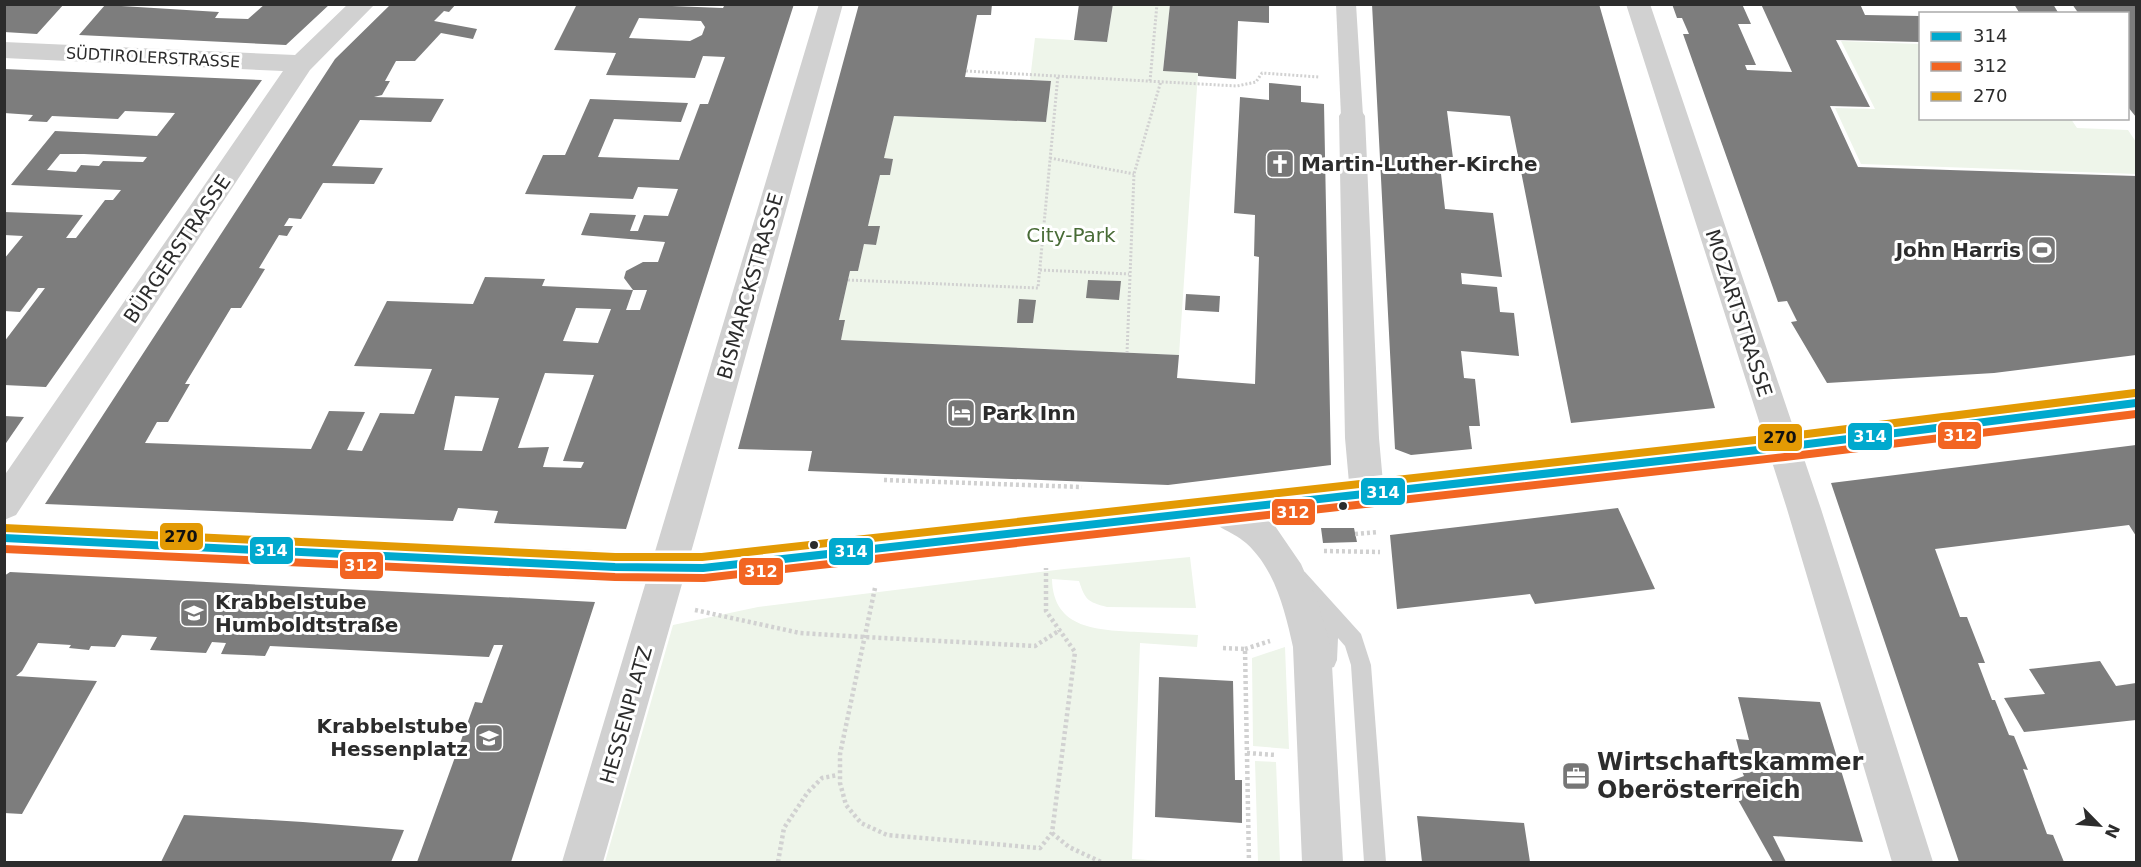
<svg xmlns="http://www.w3.org/2000/svg" width="2141" height="867" viewBox="0 0 2141 867" font-family="'DejaVu Sans',sans-serif">
<style>
.green{fill:#eef5ea}
.building{fill:#7d7d7d;fill-rule:evenodd}
.lines{fill:none;stroke-linecap:round;stroke-linejoin:round}
.path-far1{stroke:#d1d1d1;stroke-width:3;stroke-dasharray:2 2;stroke-linecap:butt}
.path{stroke:#d1d1d1;stroke-width:4.5;stroke-dasharray:3 3;stroke-linecap:butt}
.service{fill:#d1d1d1;fill-rule:evenodd}
.pedestrian{fill:#d1d1d1;fill-rule:evenodd}
.minor{fill:#d1d1d1;fill-rule:evenodd}
.tertiary{fill:#d1d1d1;fill-rule:evenodd}
.secondary{fill:#cacaca;fill-rule:evenodd}
.bus-1-casing{stroke:#fff;stroke-width:13}
.bus-2-casing{stroke:#fff;stroke-width:13}
.bus-3-casing{stroke:#fff;stroke-width:13}
.bus-1{stroke:#00a9ce;stroke-width:8}
.bus-2{stroke:#f26522;stroke-width:8}
.bus-3{stroke:#e39a04;stroke-width:8}
.bus-dot{fill:#2c2c2c;stroke:#fff;stroke-width:2}
.labels{text-anchor:middle;stroke-width:6;stroke-linejoin:round;paint-order:stroke}
.far-street-label{font-size:16px;fill:#2c2c2c;stroke:#fff}
.poi-label{font-size:20px;font-weight:bold;fill:#2c2c2c;stroke:#fff;text-anchor:start}
.park-label{font-size:20px;fill:#486b36;stroke:#fff}
.street-label{font-size:20px;fill:#2c2c2c;stroke:#fff}
.near-poi-label{font-size:24px;font-weight:bold;fill:#2c2c2c;stroke:#fff;text-anchor:start}
.line-badge{stroke:#fff;stroke-width:2}
.badge-label{font-size:16px;text-anchor:middle;font-weight:bold;fill:#fff}
.pale-badge-label{font-size:16px;text-anchor:middle;font-weight:bold;fill:#111}
</style>
<rect width="100%" height="100%" fill="#fff"/>
<path class="green" d="M 1113,5 L 1170,5 L 1163,70 L 1198,73 L 1179,355 L 841,340 L 845,320 L 839,320 L 850,271 L 858,271 L 864,244 L 875,245 L 879,227 L 868,226 L 880,175 L 890,175 L 893,159 L 884,158 L 894,116 L 1046,122 L 1051,81 L 1030,80 L 1035,38 L 1107,42 Z
M 1841,41 L 1920,44 L 1920,118 L 2071,119 L 2077,128 L 2128,130 L 2136,142 L 2136,174 L 1861,164 L 1835,108 L 1875,109 Z
M 1190,557 L 1196,608 L 1107,607 C 1087,602 1085,599 1079,581 L 1052,579 C 1053,630 1099,630 1138,632 C 1158,633 1178,634 1198,635 L 1197,647 L 1140,643 L 1132,859 L 1180,862 L 605,862 L 673,625 L 758,607 L 1064,569 Z
M 1285,647 L 1289,749 L 1253,746 L 1252,658 Z
M 1255,761 L 1276,762 L 1280,862 L 1258,862 Z"/>
<path class="building" d="M 4,4 L 64,4 L 37,34 L 4,32 Z
M 265,4 L 330,4 L 286,45 L 79,35 L 105,5 L 219,12 L 215,18 L 248,19 Z
M 391,4 L 456,4 L 449,12 L 444,11 L 434,21 L 477,29 L 473,39 L 441,33 L 415,61 L 396,61 L 385,81 L 390,81 L 382,95 L 374,97 L 444,99 L 431,122 L 360,120 L 332,166 L 383,168 L 374,184 L 323,183 L 301,219 L 289,218 L 284,226 L 293,226 L 287,236 L 279,235 L 259,268 L 265,269 L 241,308 L 231,308 L 185,384 L 190,384 L 168,422 L 157,422 L 145,443 L 311,449 L 329,411 L 365,412 L 347,450 L 362,451 L 380,413 L 414,414 L 432,369 L 354,366 L 387,301 L 473,304 L 485,277 L 545,279 L 542,286 L 633,290 L 626,310 L 640,310 L 647,290 L 633,290 L 624,278 L 626,271 L 643,262 L 658,262 L 665,242 L 581,235 L 590,213 L 636,215 L 630,231 L 638,231 L 644,215 L 668,216 L 678,189 L 638,187 L 633,199 L 525,194 L 543,155 L 565,155 L 590,99 L 688,103 L 681,122 L 614,119 L 598,157 L 679,160 L 700,104 L 708,104 L 725,57 L 703,56 L 695,78 L 606,75 L 616,53 L 554,50 L 577,4 L 673,4 L 672,6 L 723,8 L 725,4 L 794,4 L 626,529 L 494,523 L 498,511 L 458,508 L 453,521 L 45,504 L 335,59 ZM 639,18 L 701,21 L 705,27 L 702,35 L 690,41 L 629,38 ZM 576,308 L 611,309 L 598,343 L 563,341 ZM 545,373 L 594,375 L 563,461 L 584,462 L 581,468 L 543,467 L 549,447 L 518,448 ZM 455,396 L 499,398 L 482,451 L 444,450 Z
M 859,4 L 992,4 L 991,15 L 977,15 L 965,77 L 1051,81 L 1046,122 L 894,116 L 884,158 L 893,159 L 890,175 L 880,175 L 868,226 L 880,226 L 876,245 L 864,244 L 858,271 L 850,271 L 839,320 L 845,320 L 841,340 L 1179,355 L 1177,378 L 1255,384 L 1259,257 L 1254,256 L 1255,215 L 1234,213 L 1240,97 L 1269,100 L 1269,83 L 1301,86 L 1301,102 L 1324,104 L 1331,465 L 1168,485 L 808,471 L 812,451 L 738,449 Z
M 1079,4 L 1113,4 L 1107,42 L 1074,40 Z
M 1170,4 L 1269,4 L 1269,23 L 1238,21 L 1236,79 L 1198,76 L 1198,73 L 1163,71 Z
M 1372,4 L 1599,4 L 1715,408 L 1571,423 L 1510,116 L 1447,111 L 1454,166 L 1440,165 L 1445,209 L 1493,213 L 1502,277 L 1461,273 L 1462,284 L 1497,287 L 1500,312 L 1514,313 L 1519,356 L 1461,351 L 1464,378 L 1475,379 L 1480,426 L 1469,426 L 1472,449 L 1411,455 L 1395,449 Z
M 1672,4 L 1742,4 L 1751,24 L 1738,24 L 1756,65 L 1745,65 L 1747,70 L 1792,72 L 1761,4 L 1860,4 L 1865,15 L 1920,16 L 1920,42 L 1836,40 L 1870,107 L 1830,106 L 1858,167 L 2136,176 L 2136,355 L 1994,373 L 1827,383 L 1791,322 L 1797,321 L 1787,301 L 1778,302 L 1683,34 L 1689,34 L 1682,18 L 1677,18 Z
M 2014,4 L 2053,4 L 2059,14 L 2020,14 Z
M 2072,4 L 2136,4 L 2136,117 L 2128,107 L 2128,14 L 2079,14 Z
M 4,69 L 262,80 L 46,387 L 4,385 L 4,342 L 45,288 L 38,288 L 20,312 L 4,311 L 4,259 L 23,236 L 4,235 L 4,212 L 83,215 L 66,238 L 76,238 L 105,200 L 113,200 L 121,190 L 11,185 L 55,131 L 157,136 L 175,113 L 125,111 L 118,119 L 52,116 L 47,122 L 28,121 L 33,115 L 4,113 ZM 60,154 L 84,154 L 147,157 L 143,162 L 103,161 L 99,166 L 81,165 L 76,172 L 47,170 Z
M 1088,280 L 1121,281 L 1119,300 L 1086,298 Z
M 1186,294 L 1220,296 L 1219,312 L 1185,310 Z
M 1019,299 L 1036,300 L 1033,323 L 1017,323 Z
M 4,416 L 24,417 L 4,446 Z
M 2136,445 L 2136,536 L 2129,525 L 1935,549 L 1960,617 L 1967,617 L 1985,663 L 1978,663 L 1992,700 L 1995,700 L 2009,735 L 2014,736 L 2028,770 L 2023,769 L 2047,834 L 2053,835 L 2064,862 L 1959,862 L 1831,483 Z
M 1618,508 L 1655,589 L 1535,604 L 1530,594 L 1397,609 L 1390,535 Z
M 1321,528 L 1354,528 L 1357,542 L 1323,543 Z
M 10,572 L 521,598 L 595,602 L 511,862 L 417,862 L 475,702 L 482,703 L 503,645 L 494,645 L 489,657 L 270,646 L 265,656 L 221,654 L 226,643 L 212,642 L 206,653 L 150,650 L 157,637 L 122,635 L 115,647 L 91,646 L 89,650 L 69,648 L 71,645 L 38,643 L 22,671 L 16,676 L 97,681 L 22,814 L 4,813 L 4,576 Z
M 2100,661 L 2116,686 L 2136,683 L 2136,720 L 2024,732 L 2004,698 L 2045,694 L 2029,669 Z
M 1159,677 L 1233,681 L 1235,780 L 1242,780 L 1242,823 L 1155,817 Z
M 1738,697 L 1820,702 L 1863,842 L 1773,836 L 1786,862 L 1773,862 L 1728,782 L 1744,776 L 1736,758 L 1741,758 L 1736,739 L 1749,740 Z
M 184,815 L 303,822 L 404,830 L 391,862 L 161,862 Z
M 1417,816 L 1524,823 L 1530,862 L 1422,862 Z"/>
<g class="lines">
<path class="path-far1" d="M 966,71 L 1237,86 L 1256,82 L 1262,73 L 1319,77
M 1150,81 L 1157,4
M 1050,158 L 1134,174
M 1040,270 L 1129,274
M 848,280 L 1038,288 L 1058,75
M 1127,353 L 1134,174 L 1161,81"/>
<path class="path" d="M 884,480 L 1082,487
M 1355,534 L 1378,532
M 1324,551 L 1380,552
M 875,588 L 840,754 L 840,783 L 846,805 L 861,823 L 887,835 L 1040,848 L 1052,833 L 1075,652 L 1046,611 L 1046,568
M 695,610 L 800,633 L 864,637 L 1035,646 L 1060,630
M 1223,648 L 1245,649 L 1249,862
M 1245,649 L 1270,641
M 1247,753 L 1276,755
M 1052,833 L 1069,847 L 1101,862
M 778,862 L 784,828 L 808,792 L 822,778 L 838,775"/>
<path class="service" d="M 1298,569 L 1305,572 L 1361,634 L 1371,665 L 1386,862 L 1364,862 L 1351,665 L 1345,646 L 1338,638 L 1337,660 L 1334,667 L 1327,669 L 1320,667 L 1317,660 L 1319,616 L 1288,578 L 1291,572 Z"/>
<path class="pedestrian" d="M 1336,4 L 1356,4 L 1363,116 L 1360,121 L 1352,123 L 1344,121 L 1341,116 Z"/>
<path class="minor" d="M 348,4 L 375,4 L 310,70 L 16,515 L 4,520 L 4,476 L 283,71 L 4,58 L 4,42 L 295,55 Z
M 819,4 L 843,4 L 701,517 L 603,862 L 562,862 Z
M 1352,107 L 1361,110 L 1365,116 L 1379,438 L 1384,494 L 1379,504 L 1367,509 L 1355,504 L 1350,494 L 1345,438 L 1339,116 L 1343,110 Z
M 1220,495 L 1255,511 L 1275,526 L 1301,564 L 1318,603 L 1331,647 L 1343,862 L 1302,862 L 1293,647 C 1285,611 1275,569 1246,543 C 1231,530 1211,527 1203,510 L 1208,500 Z"/>
<path class="tertiary" d="M 1626,4 L 1650,4 L 1821,509 L 1933,862 L 1892,862 L 1787,509 Z"/>
<path class="secondary" d="M 2136,390 L 2136,416 L 1784,461 L 703,584 L 615,583 L 4,553 L 4,523 L 615,551 L 703,552 L 1784,433 Z"/>
<g class="bus-1-casing">
<path id="bus-1" d="M 4,538 L 615,567 L 703,568 L 1784,447 L 2136,403"/>
</g>
<g class="bus-2-casing">
<path id="bus-2" d="M 4,549 L 615,577 L 704,578 L 1785,457 L 2136,414"/>
</g>
<g class="bus-3-casing">
<path id="bus-3" d="M 4,528 L 615,557 L 702,557 L 1783,437 L 2135,393"/>
</g>
<use href="#bus-1" class="bus-1"/>
<use href="#bus-2" class="bus-2"/>
<use href="#bus-3" class="bus-3"/>
</g>
<defs>
<g id="church-square" transform="scale(1.5)"><rect x="-9" y="-9" width="18" height="18" rx="4" fill="#767676" stroke="#fff"/><path d="M-1.2-6h2.4v3.5h3.3v2.4h-3.3V6h-2.4V-.1h-3.3v-2.4h3.3Z" fill="#fff"/></g>
<g id="stadium-square" transform="scale(1.5)"><rect x="-9" y="-9" width="18" height="18" rx="4" fill="#767676" stroke="#fff"/><path d="M0-5a6.5 5 0 1 0 0 10a6.5 5 0 1 0 0-10ZM-3.5-1.8h7v3.6h-7Z" fill="#fff"/></g>
<g id="hotel-square" transform="scale(1.5)"><rect x="-9" y="-9" width="18" height="18" rx="4" fill="#767676" stroke="#fff"/><path d="M-6-4.5h1.5V1H6V5H4.5V3h-9V5H-6ZM-4 0a1.8 1.8 0 1 1 3.6 0ZM.5 0V-2.5h3Q6-2.5 6 0Z" fill="#fff"/></g>
<g id="school-square" transform="scale(1.5)"><rect x="-9" y="-9" width="18" height="18" rx="4" fill="#767676" stroke="#fff"/><path d="M0-5L7-2L0 1L-7-2ZM-4 1L0 2.5L4 1V4Q0 6-4 4Z" fill="#fff"/></g>
<g id="office-square" transform="scale(1.5)"><rect x="-9" y="-9" width="18" height="18" rx="4" fill="#767676" stroke="#fff"/><path d="M-6-3h4V-5.5h4V-3h4V5H-6ZM-1-4.5V-3h2v-1.5ZM-6 0V1H6V0Z" fill="#fff"/></g>
</defs>
<g fill-rule="evenodd">
<use href="#church-square" x="1280" y="164"/>
<use href="#stadium-square" x="2042" y="250"/>
<use href="#hotel-square" x="961" y="413"/>
<use href="#school-square" x="194" y="613"/>
<use href="#school-square" x="489" y="738"/>
<use href="#office-square" x="1576" y="776"/>
</g>
<g class="bus-dot">
<circle cx="1343" cy="506" r="5"/>
<circle cx="814" cy="545" r="5"/>
</g>
<g class="labels">
<g class="far-street-label">
<text transform="translate(153 57) rotate(3)" y="6">SÜDTIROLERSTRASSE</text>
</g>
<g class="poi-label">
<text x="1301" y="171">Martin-Luther-Kirche</text>
<text x="2021" y="257" text-anchor="end">John Harris</text>
<text x="982" y="420">Park Inn</text>
<text x="215" y="609">Krabbelstube<tspan x="215" dy="23">Humboldtstraße</tspan></text>
<text x="468" y="733" text-anchor="end">Krabbelstube<tspan x="468" dy="23">Hessenplatz</tspan></text>
</g>
<g class="park-label">
<text x="1071" y="242">City-Park</text>
</g>
<g class="street-label">
<text transform="translate(177 249) rotate(-56)" y="7">BÜRGERSTRASSE</text>
<text transform="translate(750 286) rotate(-74)" y="7">BISMARCKSTRASSE</text>
<text transform="translate(1739 313) rotate(72)" y="7">MOZARTSTRASSE</text>
<text transform="translate(626 715) rotate(-74)" y="7">HESSENPLATZ</text>
</g>
<g class="near-poi-label">
<text x="1597" y="770">Wirtschaftskammer<tspan x="1597" dy="28">Oberösterreich</tspan></text>
</g>
</g>
<g class="line-badge">
<rect x="1937" y="421" width="45" height="29" rx="6" fill="#f26522"/>
<rect x="1847" y="422" width="46" height="29" rx="6" fill="#00a9ce"/>
<rect x="1757" y="423" width="46" height="29" rx="6" fill="#e39a04"/>
<rect x="1360" y="477" width="46" height="29" rx="6" fill="#00a9ce"/>
<rect x="1271" y="498" width="45" height="28" rx="6" fill="#f26522"/>
<rect x="159" y="522" width="45" height="29" rx="6" fill="#e39a04"/>
<rect x="249" y="536" width="45" height="29" rx="6" fill="#00a9ce"/>
<rect x="828" y="537" width="46" height="29" rx="6" fill="#00a9ce"/>
<rect x="339" y="551" width="45" height="29" rx="6" fill="#f26522"/>
<rect x="738" y="557" width="46" height="29" rx="6" fill="#f26522"/>
</g>
<g class="badge-label">
<text x="1960" y="441">312</text>
<text x="1870" y="442">314</text>
<text x="1383" y="498">314</text>
<text x="1293" y="518">312</text>
<text x="271" y="556">314</text>
<text x="851" y="557">314</text>
<text x="361" y="571">312</text>
<text x="761" y="577">312</text>
</g>
<g class="pale-badge-label">
<text x="1780" y="443">270</text>
<text x="181" y="542">270</text>
</g>
<rect width="2141" height="867" fill="none" stroke="#2c2c2c" stroke-width="12"/>
<rect x="1919" y="12" width="210" height="108" fill="#ffffff" stroke="#ababab" stroke-width="1.5"/>
<rect x="1931" y="32" width="30" height="9" fill="#00a9ce" stroke="#ababab" stroke-width="1.5"/>
<text x="1973" y="42" font-size="18" fill="#2c2c2c">314</text>
<rect x="1931" y="62" width="30" height="9" fill="#f26522" stroke="#ababab" stroke-width="1.5"/>
<text x="1973" y="72" font-size="18" fill="#2c2c2c">312</text>
<rect x="1931" y="92" width="30" height="9" fill="#e39a04" stroke="#ababab" stroke-width="1.5"/>
<text x="1973" y="102" font-size="18" fill="#2c2c2c">270</text>
<g transform="translate(2099 825) rotate(115)" stroke="#ffffff" stroke-width="4.5" paint-order="stroke">
<path d="M0-4.5L10 22L0 15L-10 22Z" fill="#2c2c2c"/>
<text y="-9" font-size="16" font-weight="bold" text-anchor="middle" fill="#2c2c2c">N</text>
</g>
</svg>
